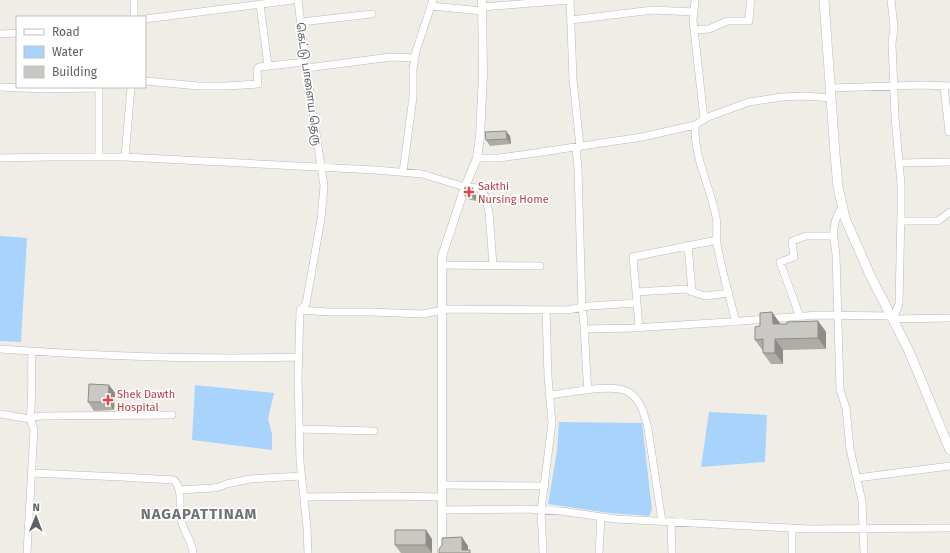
<svg xmlns="http://www.w3.org/2000/svg" width="950" height="553" viewBox="0 0 950 553" font-family="'Fira Sans','Noto Sans Tamil',sans-serif">
<style>
.water{fill:#a7d3fd}
.lines{fill:none;stroke-linecap:round;stroke-linejoin:round}
.minor-casing{stroke:#b8babf;stroke-width:8}
.tertiary-casing{stroke:#b8babf;stroke-width:9}
.secondary-casing{stroke:#b9bbc1;stroke-width:10}
.minor{stroke:#fff;stroke-width:7}
.tertiary{stroke:#fff;stroke-width:8}
.secondary{stroke:#fff;stroke-width:9}
.wall{fill:#aeaca7}
.shaded-wall{fill:#8d8c88}
.building{fill:#cac8c2;stroke:#8d8c88}
.health-dot{fill:#e0444e;stroke:#fff;stroke-width:1.5}
.labels{text-anchor:middle;stroke-width:3.5;stroke-linejoin:round;paint-order:stroke}
.street-label{font-size:11px;fill:#5d6065;stroke:#fff}
.health-label{font-size:11px;fill:#be3a42;stroke:#fff;text-anchor:start}
.district-label{font-size:15px;font-weight:bold;letter-spacing:1px;fill:#6e7277;stroke:#fff}
</style>
<rect width="100%" height="100%" fill="#efede5"/>
<path class="water" d="M 0,236 L 27,238 L 21,342 L 0,341 Z
M 195,385 L 274,393 L 268,419 L 272,434 L 272,450 L 192,440 Z
M 709,412 L 767,415 L 765,462 L 701,467 Z
M 559,422 L 642,423 L 652,510 L 649,516 L 610,513 L 548,504 L 557,451 Z"/>
<g class="lines">
<g class="minor-casing">
<path id="minor" d="M 134,0 L 134,17
M 298,0 L 305,61 L 324,186 L 321,219 L 306,304 L 300,310 L 298,378 L 300,462 L 307,527 L 308,553
M 570,0 L 573,79 L 580,147
M 695,0 L 693,20 L 704,119
M 891,0 L 894,27 L 892,44 L 895,117 L 901,184 L 901,213 L 899,304 L 893,319 L 950,318
M 260,4 L 268,66
M 431,6 L 482,11
M 482,7 L 570,0
M 145,19 L 293,0
M 571,20 L 653,10 L 694,12
M 301,22 L 372,14
M 694,30 L 709,29 L 727,21 L 749,21 L 750,7 L 751,0
M 0,34 L 17,33
M 307,68 L 391,57 L 415,58
M 145,81 L 199,86 L 227,86 L 258,84 L 257,70 L 259,67 L 305,62
M 944,86 L 949,132
M 0,87 L 43,89 L 99,88
M 99,87 L 99,157
M 830,88 L 921,85 L 950,86
M 695,125 C 694,159 710,185 716,217 C 718,226 716,235 717,244 C 722,271 729,296 736,322
M 576,148 L 578,168 L 582,307 C 586,335 585,362 588,390
M 125,157 L 131,87
M 0,158 L 48,157 L 125,157 L 375,170 L 422,174 L 465,187 L 479,188 L 485,196 L 489,212 L 493,265
M 477,158 L 499,158 L 535,153 L 642,137 L 695,125 L 708,117 L 749,102 L 782,97 L 805,96 L 831,98
M 899,163 L 950,162
M 403,172 L 413,97 L 413,69 L 416,51 L 433,0
M 843,206 C 831,222 833,235 836,254 L 840,390 L 846,408 L 850,449 L 862,501 L 864,553
M 901,221 L 938,221 L 950,212
M 688,245 L 692,292
M 442,265 L 540,266
M 636,292 L 685,289 L 705,296 L 729,293
M 300,310 L 328,312 L 370,312 L 423,314 L 448,309 L 567,310 L 589,306 L 637,303
M 800,317 L 780,262 L 794,257 L 792,241 L 806,236 L 834,236
M 639,327 L 633,257 L 717,240
M 585,329 L 633,328 L 728,322 L 818,315 L 892,316
M 0,349 C 99,356 198,360 297,357
M 550,395 C 567,393 617,382 630,393 C 641,401 645,416 648,429 L 662,521
M 0,414 L 30,419 L 34,429 L 27,553
M 30,419 L 34,417 L 42,416 L 172,415
M 30,419 C 33,397 31,374 32,352
M 300,429 L 374,431
M 32,473 L 121,477 L 174,480 C 184,491 178,507 181,520 C 184,532 192,541 193,553
M 857,478 L 950,466
M 442,485 L 545,486
M 179,490 L 213,488 L 219,487 L 226,484 L 250,479 L 301,476
M 304,497 L 390,496 L 442,497
M 442,510 L 527,509 L 561,511 L 616,519 L 808,529 L 950,528
M 671,521 L 672,553
M 543,553 L 541,510 L 552,423 L 548,377 L 546,310
M 599,553 L 601,517
M 792,553 L 792,528"/>
</g>
<g class="tertiary-casing">
<path id="tertiary" d="M 442,553 L 442,256 L 465,187 L 477,158 L 480,137 L 483,74 L 482,0"/>
</g>
<g class="secondary-casing">
<path id="secondary" d="M 824,0 L 835,154 L 838,187 L 845,218 L 870,275 L 909,351 L 950,450"/>
</g>
<use href="#minor" class="minor"/>
<use href="#tertiary" class="tertiary"/>
<use href="#secondary" class="secondary"/>
</g>
<path class="wall" d="M 510,136 L 511,144 L 490,146 L 486,140 Z
M 476,193 L 476,201 L 467,199 L 463,194 Z
M 818,321 L 826,332 L 826,349 L 783,350 L 783,364 L 771,364 L 763,353 L 763,351 L 755,340 L 760,326 L 780,323 L 780,324 L 787,324 Z
M 109,385 L 115,393 L 114,410 L 94,411 L 88,402 Z
M 426,530 L 432,539 L 432,553 L 401,553 L 395,545 Z"/>
<path class="shaded-wall" d="M 506,131 L 510,136 L 511,144 L 507,139 Z
M 472,187 L 476,193 L 476,201 L 472,195 Z
M 772,312 L 780,323 L 780,335 L 773,324 Z
M 818,321 L 826,332 L 826,349 L 818,338 Z
M 775,339 L 783,350 L 783,364 L 775,353 Z
M 109,385 L 115,393 L 114,410 L 108,402 Z
M 426,530 L 432,539 L 432,553 L 426,545 Z
M 462,537 L 468,546 L 468,553 L 462,550 Z"/>
<path class="building" d="M 506,131 L 507,139 L 486,140 L 485,132 Z
M 465,187 L 472,187 L 472,195 L 463,194 Z
M 772,312 L 773,324 L 787,324 L 787,322 L 818,321 L 818,338 L 775,339 L 775,353 L 763,353 L 763,339 L 755,340 L 755,327 L 760,326 L 760,313 Z
M 89,384 L 109,385 L 108,402 L 88,402 Z
M 395,530 L 426,530 L 426,545 L 395,545 Z
M 462,537 L 462,550 L 470,550 L 470,553 L 439,553 L 439,549 L 442,545 L 442,538 Z"/>
<g class="health-dot">
<path d="M467 186h4v4h4v4h-4v4h-4v-4h-4v-4h4z"/>
<path d="M106 394h4v4h4v4h-4v4h-4v-4h-4v-4h4z"/>
</g>
<g class="labels">
<g class="street-label">
<text transform="translate(309 84) rotate(82)" y="4">கெட்டு பாளைய தெரு</text>
</g>
<g class="health-label">
<text x="478" y="190">Sakthi<tspan x="478" dy="13">Nursing Home</tspan></text>
<text x="117" y="398">Shek Dawth<tspan x="117" dy="13">Hospital</tspan></text>
</g>
<g class="district-label">
<text x="199" y="519">NAGAPATTINAM</text>
</g>
</g>
<rect x="16" y="16" width="130" height="72" fill="#ffffff" stroke="#bebfc1"/>
<rect x="24" y="29" width="20" height="6" fill="#ffffff" stroke="#bebfc1"/>
<text x="52" y="36" font-size="12" fill="#5d6065">Road</text>
<rect x="24" y="46" width="20" height="12" fill="#a7d3fd" stroke="#bebfc1"/>
<text x="52" y="56" font-size="12" fill="#5d6065">Water</text>
<rect x="24" y="66" width="20" height="12" fill="#cac8c2" stroke="#bebfc1"/>
<text x="52" y="76" font-size="12" fill="#5d6065">Building</text>
<g transform="translate(36 517) rotate(1)" stroke="#ffffff" stroke-width="3" paint-order="stroke">
<path d="M0-3L7 15L0 10L-7 15Z" fill="#5d6065"/>
<text y="-6" font-size="11" font-weight="bold" text-anchor="middle" fill="#5d6065">N</text>
</g>
</svg>
